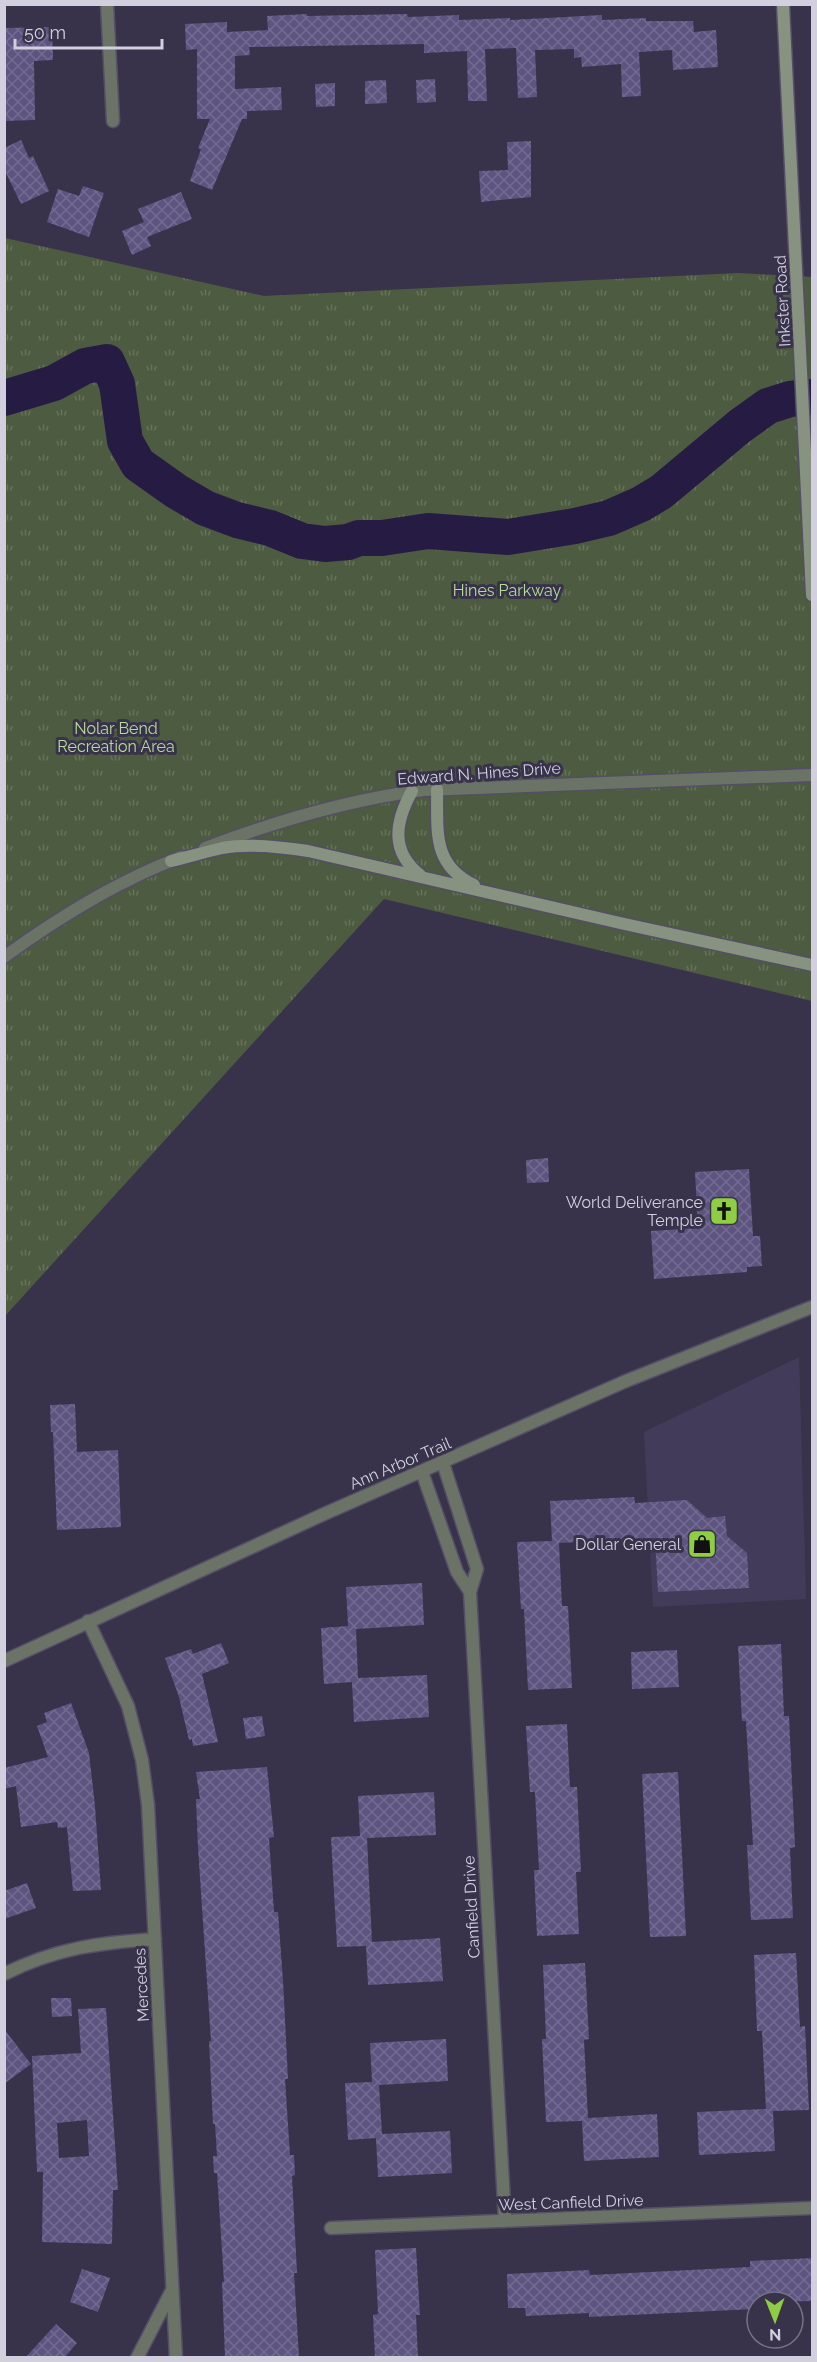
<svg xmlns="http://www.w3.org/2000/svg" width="817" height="2362" viewBox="0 0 817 2362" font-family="Raleway,sans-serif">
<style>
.built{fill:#423c5a}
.park{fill:url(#park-tufts)}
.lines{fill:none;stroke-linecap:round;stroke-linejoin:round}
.river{stroke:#261c43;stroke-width:36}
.building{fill:url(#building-cross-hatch);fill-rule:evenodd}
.minor-casing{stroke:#544f66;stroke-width:15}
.tertiary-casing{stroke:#544f66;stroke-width:15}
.secondary-casing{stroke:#544f66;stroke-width:15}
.minor{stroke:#6b7266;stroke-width:12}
.tertiary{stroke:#6b7266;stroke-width:12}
.secondary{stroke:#889280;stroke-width:12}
.labels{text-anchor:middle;stroke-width:6;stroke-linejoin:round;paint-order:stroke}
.street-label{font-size:16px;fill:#d2d0df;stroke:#38334b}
.park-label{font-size:16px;fill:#b7db96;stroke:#38334b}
.poi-label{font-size:16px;fill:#d2d0df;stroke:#38334b;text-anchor:end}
</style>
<defs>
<pattern id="park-tufts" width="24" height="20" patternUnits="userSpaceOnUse" patternTransform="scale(1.5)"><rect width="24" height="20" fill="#4d5b40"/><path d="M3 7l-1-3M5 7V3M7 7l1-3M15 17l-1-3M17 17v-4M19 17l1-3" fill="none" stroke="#66725b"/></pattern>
<pattern id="building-cross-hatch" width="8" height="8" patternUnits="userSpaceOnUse" patternTransform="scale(1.5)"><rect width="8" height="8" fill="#5d5480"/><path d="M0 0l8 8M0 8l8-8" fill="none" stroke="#736c92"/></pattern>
</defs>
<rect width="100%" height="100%" fill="#38334b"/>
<path class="built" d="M 799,1357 L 806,1599 L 653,1607 L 644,1432 Z"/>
<path class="park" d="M 5,238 L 264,296 L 738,273 L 812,277 L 812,1001 L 384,899 L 5,1316 Z"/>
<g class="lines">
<path class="river" d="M 4,398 L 54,383 L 85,366 L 107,362 L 117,384 L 125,441 L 138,464 L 176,491 L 205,508 L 237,520 L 270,528 L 302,541 L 325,544 L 348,542 L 359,538 L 382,538 L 428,531 L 508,537 L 575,526 L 609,518 L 641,504 L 661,492 L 740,426 L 768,406 L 790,399 L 812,397"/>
</g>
<path class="building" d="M 307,14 L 307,16 L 407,14 L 408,17 L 459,15 L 459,20 L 510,18 L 510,20 L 602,15 L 602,20 L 646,18 L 646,21 L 693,21 L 694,32 L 716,30 L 718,67 L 673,70 L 672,50 L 639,52 L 641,96 L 622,97 L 621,64 L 582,67 L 581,57 L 574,58 L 574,49 L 535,50 L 537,97 L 518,98 L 516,48 L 485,49 L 487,101 L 468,101 L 467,51 L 424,53 L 424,44 L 249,47 L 250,55 L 235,56 L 235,89 L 281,87 L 282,110 L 247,111 L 247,119 L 242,119 L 212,190 L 190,181 L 201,149 L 198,148 L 210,119 L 197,119 L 197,49 L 186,50 L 185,24 L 227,22 L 227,32 L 268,30 L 267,16 Z
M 52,27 L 53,60 L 34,61 L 35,120 L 4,121 L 4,28 Z
M 435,79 L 436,102 L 417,103 L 416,80 Z
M 386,80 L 387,103 L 365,104 L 365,81 Z
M 335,83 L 335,106 L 316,107 L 315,84 Z
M 21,140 L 29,158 L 33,156 L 49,191 L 21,204 L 4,169 L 4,148 Z
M 531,141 L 531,197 L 481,202 L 479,171 L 508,170 L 507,142 Z
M 83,186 L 104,193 L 89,237 L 47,222 L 58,189 L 79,196 Z
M 181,192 L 192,219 L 147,237 L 151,246 L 132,255 L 122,231 L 144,222 L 138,209 Z
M 548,1158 L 549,1182 L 527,1183 L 526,1160 Z
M 749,1169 L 753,1236 L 760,1236 L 762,1266 L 747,1267 L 747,1272 L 654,1279 L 651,1231 L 698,1228 L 695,1172 Z
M 75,1404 L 77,1452 L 118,1450 L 121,1527 L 57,1530 L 53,1432 L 51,1432 L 50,1405 Z
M 634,1497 L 635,1503 L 687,1500 L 707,1518 L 725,1516 L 727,1536 L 747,1553 L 749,1588 L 658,1592 L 655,1538 L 559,1543 L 562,1606 L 568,1606 L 572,1688 L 528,1690 L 524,1609 L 521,1609 L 517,1542 L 552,1541 L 550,1501 Z
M 422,1583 L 424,1625 L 356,1629 L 358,1678 L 427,1675 L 429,1717 L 354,1722 L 352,1682 L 324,1684 L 321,1628 L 348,1626 L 346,1587 Z
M 221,1643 L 229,1663 L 202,1674 L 218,1742 L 193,1746 L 192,1739 L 189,1740 L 179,1697 L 165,1658 L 191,1649 L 193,1654 Z
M 781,1644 L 784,1716 L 789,1716 L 795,1847 L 790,1848 L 793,1918 L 751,1920 L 747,1845 L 753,1845 L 746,1721 L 742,1721 L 738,1646 Z
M 677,1650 L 679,1687 L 632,1689 L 631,1652 Z
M 71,1703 L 89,1753 L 95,1806 L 101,1890 L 73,1891 L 67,1827 L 58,1828 L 57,1822 L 21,1827 L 16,1786 L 4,1789 L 4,1768 L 48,1757 L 37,1726 L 47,1722 L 44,1713 Z
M 262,1716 L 265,1736 L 246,1739 L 243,1718 Z
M 567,1724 L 570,1787 L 577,1787 L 581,1872 L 576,1872 L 579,1934 L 537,1936 L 534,1870 L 539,1870 L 535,1792 L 530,1792 L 526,1726 Z
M 267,1767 L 274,1837 L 269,1838 L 274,1912 L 278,1912 L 283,1981 L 288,2079 L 285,2079 L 290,2155 L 294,2155 L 295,2175 L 292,2176 L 297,2273 L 294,2273 L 299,2358 L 225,2358 L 222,2282 L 224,2282 L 217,2173 L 214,2173 L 213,2156 L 217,2156 L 215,2124 L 213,2124 L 209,2041 L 211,2041 L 198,1848 L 196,1799 L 200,1799 L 196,1772 Z
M 678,1772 L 686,1936 L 650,1937 L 642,1774 Z
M 434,1792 L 436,1835 L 367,1838 L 372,1942 L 440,1938 L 443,1981 L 368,1985 L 366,1946 L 337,1947 L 331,1837 L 360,1836 L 358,1796 Z
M 27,1883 L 36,1908 L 4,1919 L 4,1891 Z
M 796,1953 L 800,2027 L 805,2026 L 809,2110 L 773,2111 L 775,2151 L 699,2155 L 697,2112 L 766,2109 L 762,2031 L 757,2031 L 754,1955 Z
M 585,1963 L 589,2039 L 584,2040 L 588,2118 L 657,2114 L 659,2157 L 584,2161 L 582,2121 L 546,2122 L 542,2039 L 546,2039 L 543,1965 Z
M 51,1998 L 71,1998 L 72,2016 L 52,2017 Z
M 106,2008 L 118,2190 L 113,2190 L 112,2244 L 42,2242 L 43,2172 L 37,2172 L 32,2056 L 81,2053 L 78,2009 ZM 87,2120 L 89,2156 L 59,2158 L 57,2123 Z
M 4,2029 L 31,2064 L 4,2084 Z
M 446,2039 L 448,2081 L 379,2085 L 382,2134 L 450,2131 L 452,2173 L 378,2177 L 376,2138 L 348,2140 L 345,2083 L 372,2082 L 370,2043 Z
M 416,2248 L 420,2315 L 416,2315 L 418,2358 L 375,2358 L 373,2315 L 378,2314 L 375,2250 Z
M 813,2258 L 813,2301 L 757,2302 L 754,2304 L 755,2309 L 589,2317 L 589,2313 L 526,2316 L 525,2308 L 508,2308 L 507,2274 L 589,2270 L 590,2275 L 750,2267 L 750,2261 Z
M 82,2269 L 110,2278 L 98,2312 L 70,2302 Z
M 56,2324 L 77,2343 L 64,2358 L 25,2358 Z"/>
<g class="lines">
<g class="minor-casing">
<path id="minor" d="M 107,4 L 113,121
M 443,1463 L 477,1569 L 470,1592 L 505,2221
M 422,1472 L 457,1572 L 470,1592
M 88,1621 L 128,1706 L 142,1760 L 148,1805 L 176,2358
M 4,1974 C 57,1948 97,1943 155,1939
M 331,2228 L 812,2208
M 137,2358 L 171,2292"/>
</g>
<g class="tertiary-casing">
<path id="tertiary" d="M 205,848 C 276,821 348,800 423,790 L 812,775
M 4,957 C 59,917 117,881 181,857
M 4,1661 L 324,1514 L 626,1381 L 812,1307"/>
</g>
<g class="secondary-casing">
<path id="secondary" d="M 783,4 L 812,595
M 437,789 C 438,830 431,864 474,885
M 412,791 C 395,822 390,851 420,875
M 171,861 C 188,857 205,852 222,848 C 250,843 280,847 308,851 L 620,923 L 812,965"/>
</g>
<use href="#minor" class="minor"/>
<use href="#tertiary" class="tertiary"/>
<use href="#secondary" class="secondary"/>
</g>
<defs>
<g id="church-square" transform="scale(1.5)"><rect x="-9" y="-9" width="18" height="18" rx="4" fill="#8fcd42" stroke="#38334b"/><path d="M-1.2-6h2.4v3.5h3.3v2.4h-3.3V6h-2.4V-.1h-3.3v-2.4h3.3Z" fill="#111"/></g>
<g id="shop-square" transform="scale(1.5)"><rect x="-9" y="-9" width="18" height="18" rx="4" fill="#8fcd42" stroke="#38334b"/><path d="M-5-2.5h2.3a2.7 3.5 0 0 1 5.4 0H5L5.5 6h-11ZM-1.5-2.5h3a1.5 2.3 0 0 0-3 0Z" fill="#111"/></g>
</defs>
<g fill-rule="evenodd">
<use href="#church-square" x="724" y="1211"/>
<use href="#shop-square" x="702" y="1544"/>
</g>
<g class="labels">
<g class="street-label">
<text transform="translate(782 301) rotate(-93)" y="6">Inkster Road</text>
<text transform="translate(479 773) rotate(-4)" y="6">Edward N. Hines Drive</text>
<text transform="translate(400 1463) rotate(-23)" y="6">Ann Arbor Trail</text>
<text transform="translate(471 1907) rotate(-93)" y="6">Canfield Drive</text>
<text transform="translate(141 1985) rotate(-93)" y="6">Mercedes</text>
<text transform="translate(571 2202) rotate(-2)" y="6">West Canfield Drive</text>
</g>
<g class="park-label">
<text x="507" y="596">Hines Parkway</text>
<text x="116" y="734">Nolar Bend<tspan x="116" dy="18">Recreation Area</tspan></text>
</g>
<g class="poi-label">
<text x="703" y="1208">World Deliverance<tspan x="703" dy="18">Temple</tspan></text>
<text x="681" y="1550">Dollar General</text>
</g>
</g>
<rect width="817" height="2362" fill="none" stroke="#d2d0df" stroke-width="12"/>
<g transform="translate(775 2320) rotate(179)"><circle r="28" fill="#38334b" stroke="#767286" stroke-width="1.5"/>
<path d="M0-4.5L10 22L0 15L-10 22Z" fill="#8fcd42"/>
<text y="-9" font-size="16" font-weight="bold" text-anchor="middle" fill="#d2d0df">N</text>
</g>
<path d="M15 39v9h147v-9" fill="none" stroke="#d2d0df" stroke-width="3"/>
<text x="24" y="39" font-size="18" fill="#d2d0df" stroke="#38334b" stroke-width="4.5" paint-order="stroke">50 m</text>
</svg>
